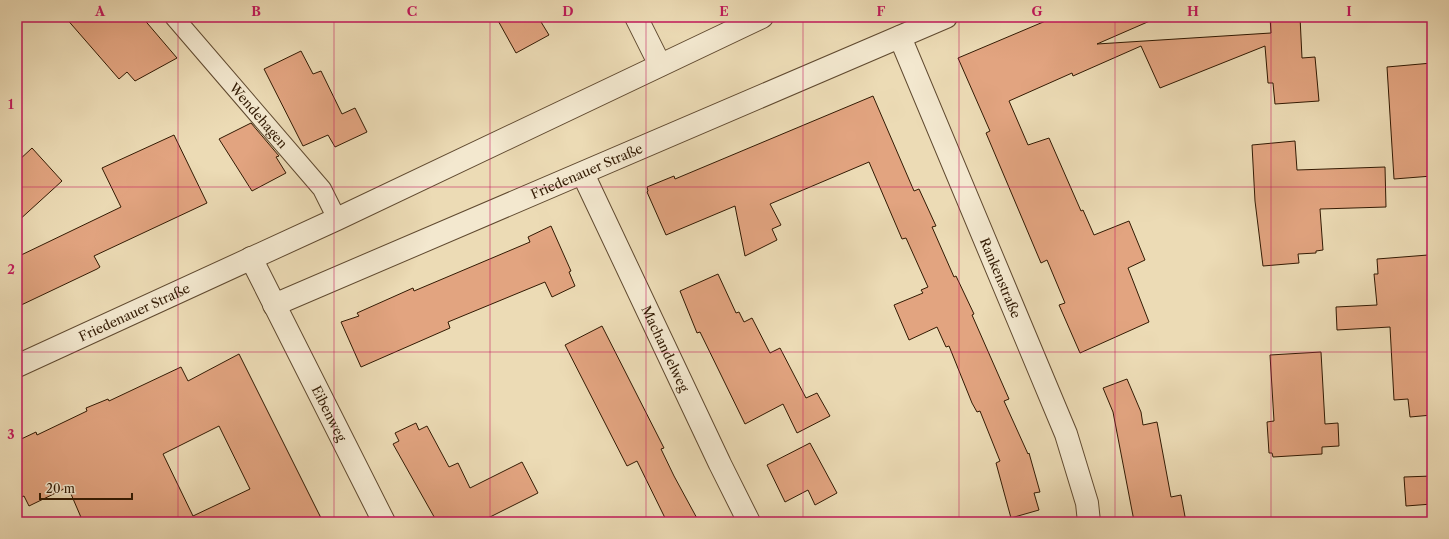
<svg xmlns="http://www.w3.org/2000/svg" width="1449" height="539" viewBox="0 0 1449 539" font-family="'Libre Caslon Text',serif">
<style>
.building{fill:#e2a480;stroke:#321a03;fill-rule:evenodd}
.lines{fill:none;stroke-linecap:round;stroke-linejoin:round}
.lane-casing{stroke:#604a30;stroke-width:20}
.street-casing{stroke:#604a30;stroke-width:24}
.lane{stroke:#f3e8cf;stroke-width:18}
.street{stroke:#f3e8cf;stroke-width:22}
.grid{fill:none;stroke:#c2185b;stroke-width:1;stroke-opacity:0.55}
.labels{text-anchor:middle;stroke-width:4;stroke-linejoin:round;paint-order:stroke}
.street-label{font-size:13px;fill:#321a03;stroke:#f3e8cf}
.neatline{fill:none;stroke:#c2185b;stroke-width:1.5}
.grid-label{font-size:13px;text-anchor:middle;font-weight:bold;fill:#c2185b}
</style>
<rect width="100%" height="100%" fill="#ecdbb5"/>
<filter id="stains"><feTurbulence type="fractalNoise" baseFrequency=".005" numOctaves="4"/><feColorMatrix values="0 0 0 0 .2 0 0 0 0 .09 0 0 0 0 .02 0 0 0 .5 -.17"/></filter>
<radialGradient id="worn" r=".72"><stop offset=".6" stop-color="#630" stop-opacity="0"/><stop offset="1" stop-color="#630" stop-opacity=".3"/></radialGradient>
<path class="building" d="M 65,17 L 142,17 L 177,58 L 135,81 L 127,72 L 119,79 Z
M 496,17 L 538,17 L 549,35 L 516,53 Z
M 1055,17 L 1159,17 L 1097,44 L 1271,33 L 1270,17 L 1300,17 L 1302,58 L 1315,57 L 1319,101 L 1275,104 L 1273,83 L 1268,83 L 1265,46 L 1160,88 L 1141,46 L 1073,76 L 1072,73 L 1009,101 L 1028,145 L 1049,138 L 1081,211 L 1083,210 L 1094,235 L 1129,221 L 1145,260 L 1128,268 L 1149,322 L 1080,353 L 1059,305 L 1065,303 L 1047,260 L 1041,263 L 986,133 L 990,131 L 958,58 Z
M 301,51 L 313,74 L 321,71 L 342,114 L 355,108 L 367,132 L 335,147 L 328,135 L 303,146 L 264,69 Z
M 1432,63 L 1432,176 L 1394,179 L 1387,67 Z
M 873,96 L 914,191 L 919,189 L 936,226 L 932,227 L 954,277 L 956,276 L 974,314 L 972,315 L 1009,399 L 1004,401 L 1028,454 L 1029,453 L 1040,492 L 1034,493 L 1039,510 L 1011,518 L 996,463 L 1000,461 L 980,411 L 977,412 L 972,403 L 949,346 L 946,347 L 937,327 L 909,340 L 894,305 L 923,293 L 921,290 L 928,287 L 906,238 L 902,239 L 869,162 L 770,204 L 781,225 L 772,229 L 777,240 L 745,256 L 735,206 L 666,235 L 647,192 L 648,191 L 647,187 L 674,176 L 675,179 Z
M 251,123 L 279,156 L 276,157 L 286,173 L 252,191 L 219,139 Z
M 174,135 L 207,203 L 94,256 L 100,267 L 97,269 L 17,307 L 17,257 L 121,207 L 102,168 Z
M 1295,141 L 1297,170 L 1385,167 L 1386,207 L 1320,209 L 1323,250 L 1316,251 L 1316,253 L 1298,254 L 1299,263 L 1263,266 L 1255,201 L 1252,145 Z
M 32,148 L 62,181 L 17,222 L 17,162 Z
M 551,226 L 571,271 L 569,272 L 575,286 L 552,297 L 545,282 L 448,322 L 450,328 L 361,367 L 341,322 L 359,316 L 357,313 L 413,288 L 414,291 L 530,242 L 528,237 Z
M 1428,255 L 1429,285 L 1432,284 L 1432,415 L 1410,417 L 1408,399 L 1394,400 L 1390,327 L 1337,330 L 1336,307 L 1377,305 L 1374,274 L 1378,274 L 1377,259 Z
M 718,274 L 736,313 L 739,312 L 744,322 L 752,318 L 770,353 L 780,348 L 806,398 L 817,393 L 830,416 L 797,433 L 783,404 L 745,424 L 700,332 L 697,333 L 680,291 Z
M 602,326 L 664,448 L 661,449 L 674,476 L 699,522 L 667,522 L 637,461 L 627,466 L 565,345 Z
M 1321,352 L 1325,424 L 1338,423 L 1339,446 L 1322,447 L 1322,454 L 1273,457 L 1272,453 L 1269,453 L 1267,422 L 1274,421 L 1270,355 Z
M 239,354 L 323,522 L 83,522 L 68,487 L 29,506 L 24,496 L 17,499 L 17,441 L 36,432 L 37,435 L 87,411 L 86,408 L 108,399 L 109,401 L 181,367 L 188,381 ZM 219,426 L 250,489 L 193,516 L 163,454 Z
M 1127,379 L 1141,412 L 1143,425 L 1157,422 L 1171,497 L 1181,495 L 1186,522 L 1134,521 L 1113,412 L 1103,388 Z
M 416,423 L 419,430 L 427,426 L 449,467 L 458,463 L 470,488 L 522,462 L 538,493 L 480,522 L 437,522 L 393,444 L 399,441 L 395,433 Z
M 810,443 L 837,493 L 815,505 L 808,490 L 785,502 L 767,465 Z
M 1432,476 L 1432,504 L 1406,506 L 1404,477 Z"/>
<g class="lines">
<g class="lane-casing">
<g id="lane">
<path id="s1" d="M 174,17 L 322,189 L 337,219"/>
</g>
</g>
<g class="street-casing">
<g id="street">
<path d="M 636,17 L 660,65"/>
<path id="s2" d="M 900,37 L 1066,434 L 1087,503 L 1089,522"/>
<path id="s3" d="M 583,174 L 720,464 L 749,522"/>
<path id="s4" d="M 251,258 L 384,522"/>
<path id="s5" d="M 274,305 L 946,17"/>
<path id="s6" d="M 17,366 L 337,219 L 762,17"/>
</g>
</g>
<use href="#lane" class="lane"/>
<use href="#street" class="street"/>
</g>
<path class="grid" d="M 178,17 L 178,522M 334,17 L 334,522M 490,17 L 490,522M 646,17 L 646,522M 803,17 L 803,522M 959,17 L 959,522M 1115,17 L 1115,522M 1271,17 L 1271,522M 17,187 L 1432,187M 17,352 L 1432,352"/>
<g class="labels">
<g class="street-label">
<text dy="5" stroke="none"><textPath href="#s1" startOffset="130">Wendehagen</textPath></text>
<text dy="5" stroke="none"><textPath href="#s5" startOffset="340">Friedenauer Straße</textPath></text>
<text dy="5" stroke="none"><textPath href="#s2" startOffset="261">Rankenstraße</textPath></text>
<text dy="5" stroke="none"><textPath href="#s6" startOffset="129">Friedenauer Straße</textPath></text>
<text dy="5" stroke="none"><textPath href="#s3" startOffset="193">Machandelweg</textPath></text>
<text dy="5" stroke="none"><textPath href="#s4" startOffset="174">Eibenweg</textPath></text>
</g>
</g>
<rect width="1449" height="539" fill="none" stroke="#ecdbb5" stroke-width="44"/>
<path d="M40 493v6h92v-6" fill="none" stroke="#321a03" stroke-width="2"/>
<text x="46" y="493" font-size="12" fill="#321a03" stroke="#f3e8cf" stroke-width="3" paint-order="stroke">20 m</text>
<rect x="22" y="22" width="1405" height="495" class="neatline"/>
<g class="grid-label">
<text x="100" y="16">A</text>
<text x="256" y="16">B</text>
<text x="412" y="16">C</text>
<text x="568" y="16">D</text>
<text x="724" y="16">E</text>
<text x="881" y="16">F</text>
<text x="1037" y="16">G</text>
<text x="1193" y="16">H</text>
<text x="1349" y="16">I</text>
<text x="11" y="109">1</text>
<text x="11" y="274">2</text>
<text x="11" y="439">3</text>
</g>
<rect width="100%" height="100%" filter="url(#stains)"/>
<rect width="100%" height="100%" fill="url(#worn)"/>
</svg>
